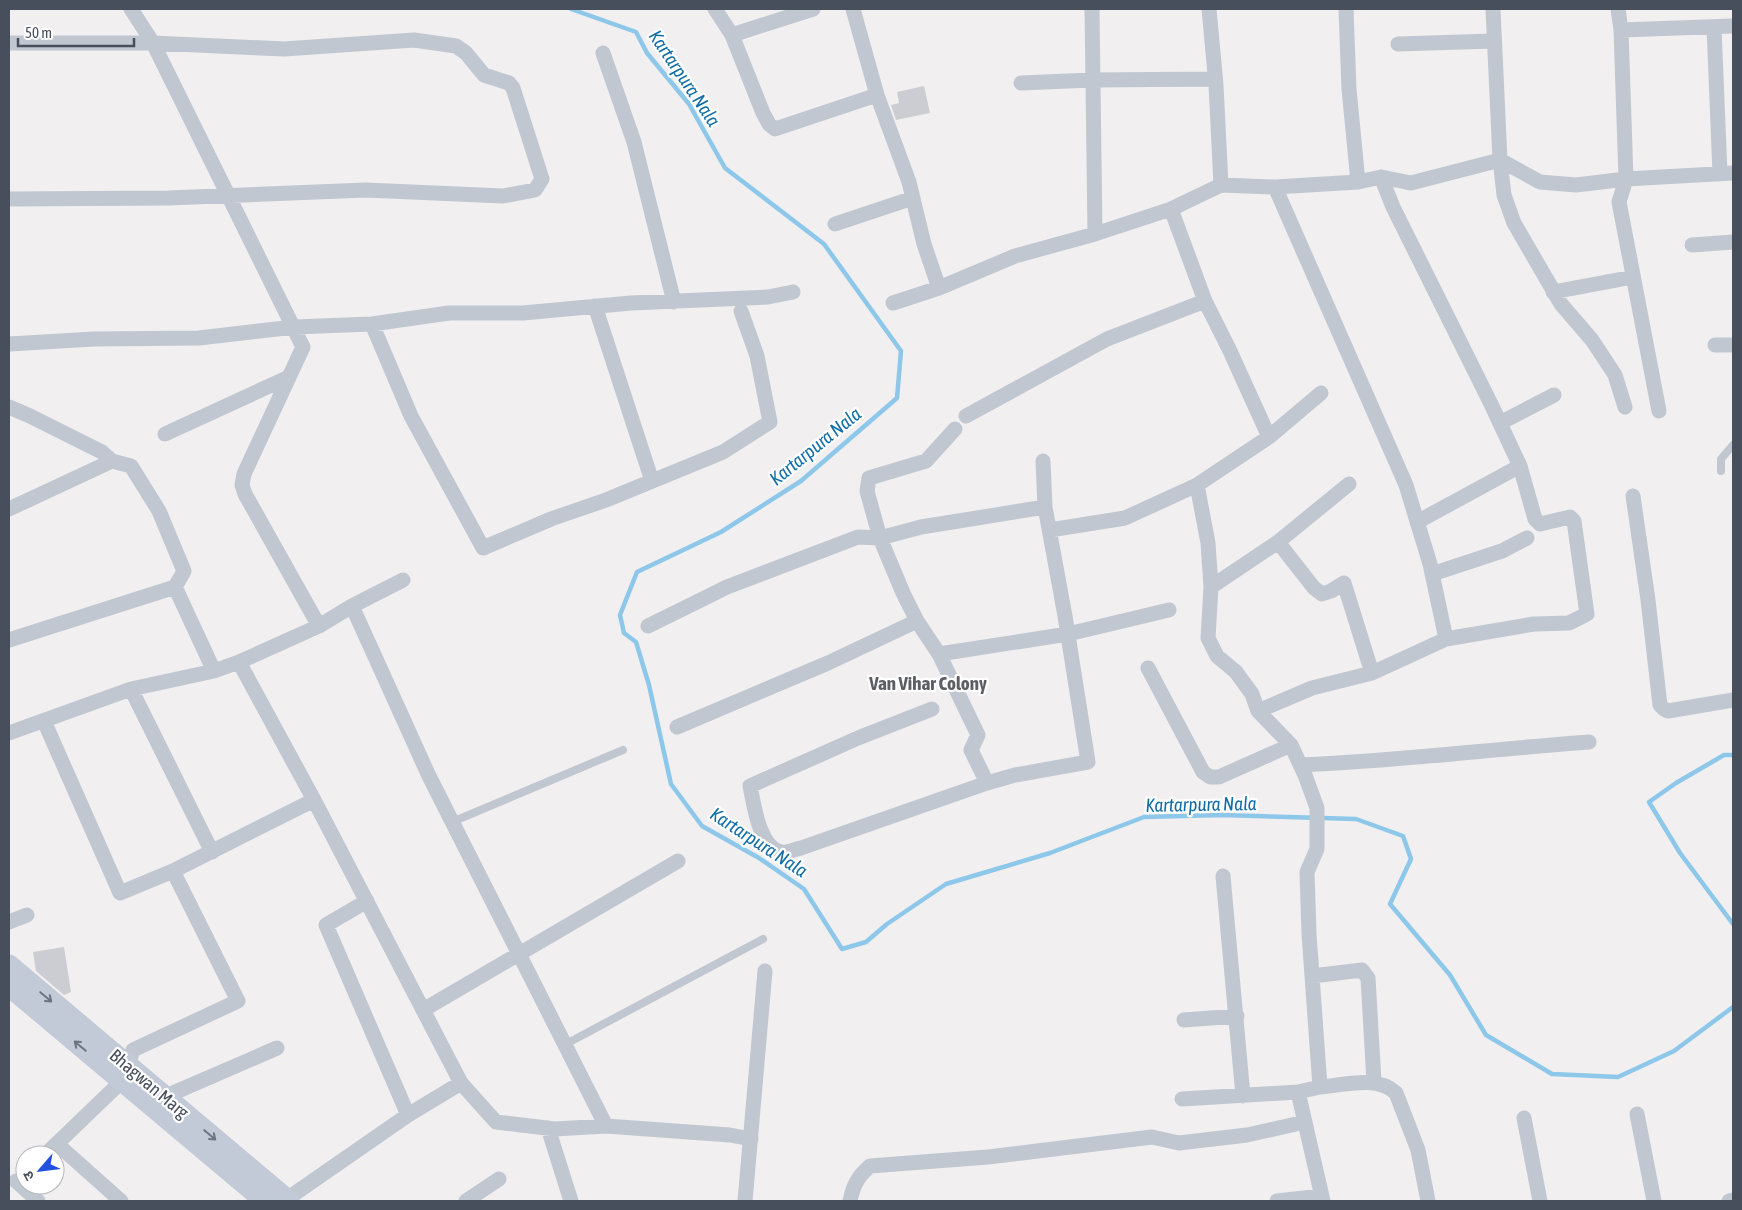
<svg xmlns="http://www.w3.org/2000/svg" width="1742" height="1210" viewBox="0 0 1742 1210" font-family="'Asap Condensed','Noto Sans Devanagari',sans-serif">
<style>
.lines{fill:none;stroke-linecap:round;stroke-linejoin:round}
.stream{stroke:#8dc7e9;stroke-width:4.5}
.building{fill:#cccdd3}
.lane{stroke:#c0c7d0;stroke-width:8}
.street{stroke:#c0c7d0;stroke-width:15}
.secondary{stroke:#c2c9d7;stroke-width:21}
.oneway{stroke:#6d7481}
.labels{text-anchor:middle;stroke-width:4.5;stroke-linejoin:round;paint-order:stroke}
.street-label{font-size:18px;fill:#484f5c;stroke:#fff}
.water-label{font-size:19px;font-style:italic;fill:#116da6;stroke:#fff}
.neighbourhood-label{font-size:19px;font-weight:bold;fill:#5c5e64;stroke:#fff}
</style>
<rect width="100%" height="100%" fill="#f1efef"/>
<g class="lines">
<path class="stream" d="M 571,9 L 636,32 L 647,53 L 689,104 L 725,168 L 824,244 L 901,351 L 897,398 L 801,481 L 721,532 L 637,572 L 620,615 L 624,633 L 636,642 L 649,685 L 671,784 L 702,826 L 759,858 L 804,889 L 842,949 L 866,942 L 887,924 L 946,884 L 1050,853 L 1144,817 L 1222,815 L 1356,819 L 1403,836 L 1411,859 L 1390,904 L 1450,975 L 1486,1035 L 1552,1074 L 1618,1077 L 1674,1051 L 1733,1007
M 1733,755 L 1724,755 L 1676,783 L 1649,802 L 1680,853 L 1733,924"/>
</g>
<path class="building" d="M 924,86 L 930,113 L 896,120 L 891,105 L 899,103 L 897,92 Z
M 64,947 L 71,992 L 64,995 L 36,971 L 33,952 Z"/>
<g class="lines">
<path class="lane" d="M 1721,471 L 1721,459 L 1733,445
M 452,822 L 623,750
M 564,1045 L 763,939"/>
<path class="street" d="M 131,9 L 153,43 L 303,347 L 244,474 L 242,485 L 245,494 L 319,626
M 715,9 L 732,35 L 813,9
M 853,9 L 877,95 L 909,182 L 924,244 L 939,288 L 1015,256 L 1095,234 L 1171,209 L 1205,301 L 1230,351 L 1269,437 L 1197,485 L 1208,543 L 1211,587 L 1208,638 L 1217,656 L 1236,672 L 1252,694 L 1258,711 L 1291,745 L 1305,775 L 1317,808 L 1317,849 L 1307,872 L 1309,934 L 1320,1087 L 1298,1092
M 1092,9 L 1095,234
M 1714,27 L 1720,174
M 1621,30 L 1733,26
M 732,35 L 763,113 L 769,124 L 775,129 L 877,95
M 9,43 L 153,43 L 284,49 L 414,40 L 456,46 L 466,53 L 484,75 L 509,83 L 513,88 L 542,179 L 535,190 L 503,196 L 366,190 L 168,198 L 9,199
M 1398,44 L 1494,41
M 603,53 L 634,142 L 674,302
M 1021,83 L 1092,80 L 1215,79
M 1500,160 L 1540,182 L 1576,185 L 1626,179 L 1621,30 L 1618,9
M 1500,160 L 1504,195 L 1514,223 L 1561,304 L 1592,340 L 1615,375 L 1625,407
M 1358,182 L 1381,177 L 1411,183 L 1500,160 L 1493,9
M 1221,185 L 1275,187 L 1406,485 L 1430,564 L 1446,639
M 1275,187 L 1358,182 L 1349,89 L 1346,9
M 1171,209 L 1221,185 L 1216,85 L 1209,9
M 835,224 L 913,198
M 1692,245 L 1733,242
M 1553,292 L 1633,277
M 893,303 L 939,288
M 595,306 L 652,481
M 372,324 L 449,313 L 523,313 L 631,303 L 768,297 L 793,292
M 9,344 L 94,339 L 199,338 L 294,327 L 372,324 L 411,416 L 483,548 L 551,519 L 606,500 L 723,452 L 770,422 L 757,356 L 741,311
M 1715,345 L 1733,345
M 9,407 L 30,416 L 102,452 L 112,461
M 1659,411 L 1619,202 L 1626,179 L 1733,173
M 966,416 L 1107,339 L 1205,301
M 1500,423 L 1554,395
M 165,434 L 289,377
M 1269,437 L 1321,393
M 1633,496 L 1648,600 L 1660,705 L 1664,709 L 1668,711 L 1733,700
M 9,509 L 112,461 L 131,466 L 159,511 L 184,571 L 175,587
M 1417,522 L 1520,466
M 1050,530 L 1125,518 L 1197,485
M 1278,542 L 1314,588 L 1322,594 L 1331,591 L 1344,583 L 1372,673
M 1432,574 L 1502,551 L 1527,538
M 1211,587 L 1278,542 L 1349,484
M 352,606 L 429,776 L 606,1126
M 917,621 L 939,654 L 1068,634 L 1169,610
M 648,626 L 727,587 L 858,537 L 880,538 L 867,491 L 869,478 L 926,461 L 955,429
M 9,640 L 175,587 L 214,671
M 939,654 L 978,735 L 971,750 L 987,783
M 239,662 L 319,626 L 352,606 L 403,580
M 1148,668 L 1203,772 L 1210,777 L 1219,777 L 1291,745
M 131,689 L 212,852
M 932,709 L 858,738 L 750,786 C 754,804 759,848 781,852 C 787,853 795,849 801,848 L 987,783 L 1015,775 L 1088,762 L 1065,616 L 1045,507 L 1043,461
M 1258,711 L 1312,688 L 1372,673 L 1446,639 L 1534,624 L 1569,623 L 1587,614 L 1574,521 L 1570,517 L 1540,524 L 1535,519 L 1520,466 L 1491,404 L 1393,207 L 1381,177
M 44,721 L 120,893 L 173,871 L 314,800 L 461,1083 L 408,1115 L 284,1201
M 677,727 L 828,663 L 917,621 L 903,593 L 880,538 L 921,527 L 1045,507
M 9,733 L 131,689 L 214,671 L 239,662 L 314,800
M 1300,765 C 1397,761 1493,749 1589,742
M 1223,876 L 1243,1096
M 367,901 L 326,925 L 408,1115
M 9,922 L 27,915
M 1312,976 L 1362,970 L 1368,978 L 1374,1082
M 423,1010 L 678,861
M 1184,1020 L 1237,1016
M 461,1083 L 496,1122 L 555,1129 L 606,1126 L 730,1135 L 751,1139
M 1320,1087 C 1344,1085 1377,1075 1396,1093 L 1418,1150 L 1428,1201
M 164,1097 L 277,1048
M 1182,1099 L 1298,1092 L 1323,1201
M 1637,1114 L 1654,1201
M 1524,1118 L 1540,1201
M 548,1128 L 571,1201
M 57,1144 L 121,1201
M 45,1155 L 122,1081 L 133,1050 L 238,1001 L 173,871
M 16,1181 L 38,1201
M 466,1201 L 499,1179
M 745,1201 L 765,971
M 850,1201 C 853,1186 858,1176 870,1166 L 988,1157 L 1152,1137 L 1179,1143 L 1247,1135 L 1305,1122
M 1277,1201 L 1322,1196
M 1729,1201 L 1733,1200"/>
<path class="secondary" d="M 9,965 L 289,1201
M 9,986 L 265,1201"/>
</g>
<defs><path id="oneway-shaft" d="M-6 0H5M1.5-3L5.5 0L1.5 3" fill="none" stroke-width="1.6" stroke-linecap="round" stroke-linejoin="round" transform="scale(1.25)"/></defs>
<g class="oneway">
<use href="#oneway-shaft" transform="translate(46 997) rotate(40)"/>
<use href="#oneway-shaft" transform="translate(80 1046) rotate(-140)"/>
<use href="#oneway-shaft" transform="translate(210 1135) rotate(40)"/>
</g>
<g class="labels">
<g class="street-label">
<text transform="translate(149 1084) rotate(40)" y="6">Bhagwan Marg</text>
</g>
<g class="water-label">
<text transform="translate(685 78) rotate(56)" y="7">Kartarpura Nala</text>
<text transform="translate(815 446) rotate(-39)" y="7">Kartarpura Nala</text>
<text transform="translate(1201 804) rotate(-1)" y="7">Kartarpura Nala</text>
<text transform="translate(759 842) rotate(33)" y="7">Kartarpura Nala</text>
</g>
<g class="neighbourhood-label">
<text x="928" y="690">Van Vihar Colony</text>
</g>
</g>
<rect width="1742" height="1210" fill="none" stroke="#484f5c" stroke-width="20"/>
<g transform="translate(40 1170) rotate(242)"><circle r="24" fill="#ffffff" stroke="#b6b9be"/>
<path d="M0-4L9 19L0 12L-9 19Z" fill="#1f51dc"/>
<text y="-8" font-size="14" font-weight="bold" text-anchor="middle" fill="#484f5c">उ</text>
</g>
<path d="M18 38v8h116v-8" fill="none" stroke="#484f5c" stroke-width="2.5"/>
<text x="25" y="38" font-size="15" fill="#484f5c" stroke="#ffffff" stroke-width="4" paint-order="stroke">50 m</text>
</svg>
